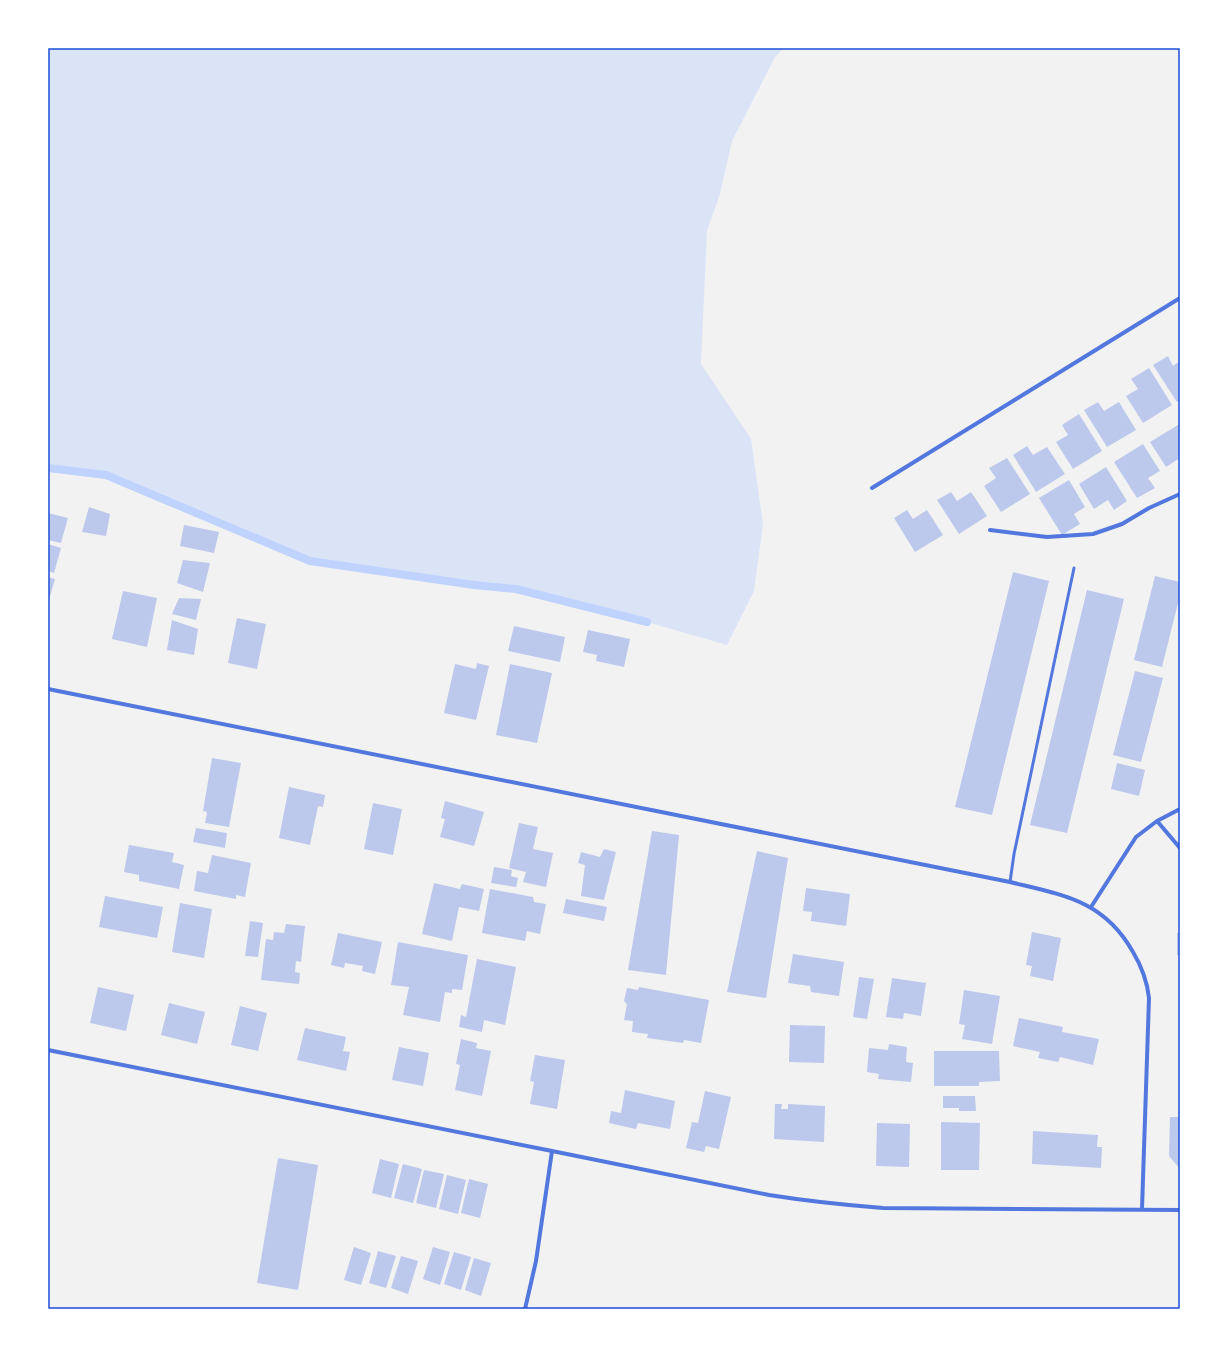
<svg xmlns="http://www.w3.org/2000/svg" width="1228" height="1357" font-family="Commissioner,sans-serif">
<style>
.green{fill:#dbe4f7}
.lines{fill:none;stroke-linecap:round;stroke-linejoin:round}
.stream{stroke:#bfd3fe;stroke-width:8}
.building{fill:#bdc9ec}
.service{stroke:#5277de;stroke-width:3}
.minor{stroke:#5277de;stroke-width:4}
.neatline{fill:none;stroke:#1d4ed8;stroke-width:1.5}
</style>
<rect width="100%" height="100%" fill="#f2f2f2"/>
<path class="green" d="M48,48H784L775,57L732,141L720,194L707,231L701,364L751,439L763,524L754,591L727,645L647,622L516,589L474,585L310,561L106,475L48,468Z"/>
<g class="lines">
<path class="stream" d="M48,468L106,475L310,561L474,585L516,589L647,622"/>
</g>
<path class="building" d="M1168,356L1173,366L1180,361V400L1177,402L1153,365Z
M1149,368L1172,405L1143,423L1126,396L1138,389L1131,379Z
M1098,402L1104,411L1119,402L1136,430L1107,447L1084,410Z
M1079,414L1102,451L1073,469L1056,442L1068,435L1062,425Z
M1178,425L1180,428V458L1166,467L1150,442Z
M1143,444L1160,471L1148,478L1155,488L1137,498L1114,462Z
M1027,446L1033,455L1047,447L1065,474L1036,492L1013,455Z
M1007,458L1030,494L1001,512L984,486L996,478L989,468Z
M1106,467L1127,501L1114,510L1108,500L1094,509L1079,484Z
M1069,480L1085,507L1074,514L1080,524L1062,535L1039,498Z
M951,492L957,501L971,492L987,516L959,534L937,500Z
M89,507L110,514L106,536L82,532Z
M907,510L913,519L927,510L943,535L915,552L894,518Z
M48,513L68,518L61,543L48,540Z
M184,525L219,532L214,553L180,546Z
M48,544L61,548L54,573L48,571Z
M183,560L210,563L203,592L177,583Z
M1013,572L1049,581L992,815L955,807Z
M1155,576L1180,582V595L1162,667L1134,660Z
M48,577L55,579L48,603Z
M1087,590L1124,599L1067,833L1030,825Z
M123,591L157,598L147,647L112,639Z
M179,598L201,599L196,620L172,614Z
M237,618L266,624L257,669L228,663Z
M172,620L198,629L194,655L167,650Z
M514,626L565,637L560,662L508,651Z
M588,630L630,639L624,667L596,661L597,655L583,652Z
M477,663L489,666L476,720L444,713L455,664L476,669Z
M510,664L552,673L537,743L496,735Z
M1135,671L1163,678L1141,762L1113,755Z
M212,758L241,763L229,827L205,823L207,812L203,811Z
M1117,763L1145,770L1139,796L1111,789Z
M289,787L325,795L323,807L318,806L310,845L279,838Z
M445,801L484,812L474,846L440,837L445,819L441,818Z
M373,803L402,809L393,855L364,849Z
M519,823L538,827L533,849L553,853L546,887L523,882L526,872L509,868Z
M196,828L227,833L225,848L193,842Z
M652,831L679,835L666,975L628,970Z
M129,845L174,853L172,862L184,865L179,889L139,881V875L124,872Z
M604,849L616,852L604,900L581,896L585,865L578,863L581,852L600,857Z
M757,851L788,858L766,998L727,992Z
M212,855L251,863L245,897L236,895V899L194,891L197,871L208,873Z
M494,867L512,870L511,876L518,878L516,887L491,883Z
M434,883L460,889L462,884L484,889L479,911L459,907L452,941L422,934Z
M806,888L850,894L846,926L811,921L812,912L803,911Z
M490,889L533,897L534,902L546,904L540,934L527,931L525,941L482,933Z
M105,896L163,907L157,938L99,927Z
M566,899L607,907L604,921L563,913Z
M180,903L212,909L204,958L172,952Z
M250,921L263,923L258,957L245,956Z
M286,924L305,926L301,962L296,961L295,972L300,973L299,984L261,980L266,939L273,940L274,932L284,933Z
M1032,932L1061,938L1053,981L1030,976L1032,966L1026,965Z
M338,933L382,942L375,974L362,971L363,966L345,963L344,968L331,965Z
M1177,933H1180V955H1177Z
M398,942L468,955L462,990L452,989V993L445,992L440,1022L403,1015L409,987L391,985Z
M793,954L844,962L839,996L811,992L810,986L788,983Z
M477,959L516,967L505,1025L484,1020L482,1032L459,1027L461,1015L466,1017Z
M859,977L874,979L867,1019L853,1017Z
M892,978L926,983L921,1016L904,1013L903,1019L886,1017Z
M98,987L134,995L126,1031L90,1023Z
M639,987L709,1000L701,1043L684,1040L683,1043L647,1038L648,1034L632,1032L633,1021L624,1020L627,1004L624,1001L627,988L638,990Z
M964,990L1000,996L992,1044L962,1039L965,1025L959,1024Z
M169,1003L205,1012L197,1044L161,1035Z
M240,1006L267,1013L258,1051L231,1045Z
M1019,1018L1063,1027L1062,1032L1099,1039L1093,1065L1060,1057L1058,1062L1038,1058L1040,1052L1013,1046Z
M790,1025L825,1026L824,1063L789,1062Z
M305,1028L346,1037L343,1051L350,1052L346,1071L297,1060Z
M461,1039L477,1043L476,1048L491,1051L482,1096L455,1090L460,1065L456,1064Z
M889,1044L907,1047L906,1062L913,1063L911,1082L878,1079L879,1074L867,1072L869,1048L888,1050Z
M399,1047L429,1053L423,1086L392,1080Z
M934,1051H999L1000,1081L979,1082V1086H934Z
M535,1055L565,1060L557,1109L530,1104L534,1082L530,1081Z
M625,1090L675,1101L670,1129L638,1123L636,1129L609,1123L611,1111L621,1113Z
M705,1091L731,1097L719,1149L706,1146L704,1152L686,1148L692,1122L698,1123Z
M943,1096H975L976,1111H959V1108H943Z
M775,1104H782L781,1109H788V1104L825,1106L824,1142L774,1139Z
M1170,1117H1180V1169L1169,1156Z
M941,1122L980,1123L979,1170H941Z
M877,1123L910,1124L909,1167L876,1166Z
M1033,1131L1098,1135L1097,1147H1102L1101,1168L1032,1164Z
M278,1158L318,1165L298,1290L257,1283Z
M380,1159L399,1164L391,1198L372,1193Z
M403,1164L422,1169L413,1203L394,1198Z
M424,1170L444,1174L436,1208L416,1203Z
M447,1175L466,1180L458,1214L439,1209Z
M469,1179L488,1184L480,1218L461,1213Z
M354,1247L371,1253L361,1285L344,1280Z
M433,1247L450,1252L440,1285L423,1279Z
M378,1251L396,1256L386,1288L369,1283Z
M454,1252L471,1257L461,1290L444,1284Z
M401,1256L418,1261L408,1294L391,1288Z
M474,1258L491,1263L481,1296L465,1290Z"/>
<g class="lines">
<path class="service" d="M1010,882L1014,854L1074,568"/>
<path class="minor" d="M872,488L1180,298
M990,530L1047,537L1093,534L1122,524L1149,508L1180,494
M48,689L1010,882C1063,895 1104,900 1133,952C1142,967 1147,980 1149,998L1142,1209
M1157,821L1180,848
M1091,907L1136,837L1157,821L1180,809
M48,1050L552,1151L769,1195C807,1201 844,1205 883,1208L1180,1210
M525,1309L536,1261L552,1151"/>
</g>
<rect width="1228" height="1357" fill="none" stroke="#ffffff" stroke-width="98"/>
<rect x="49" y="49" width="1130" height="1259" class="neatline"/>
</svg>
